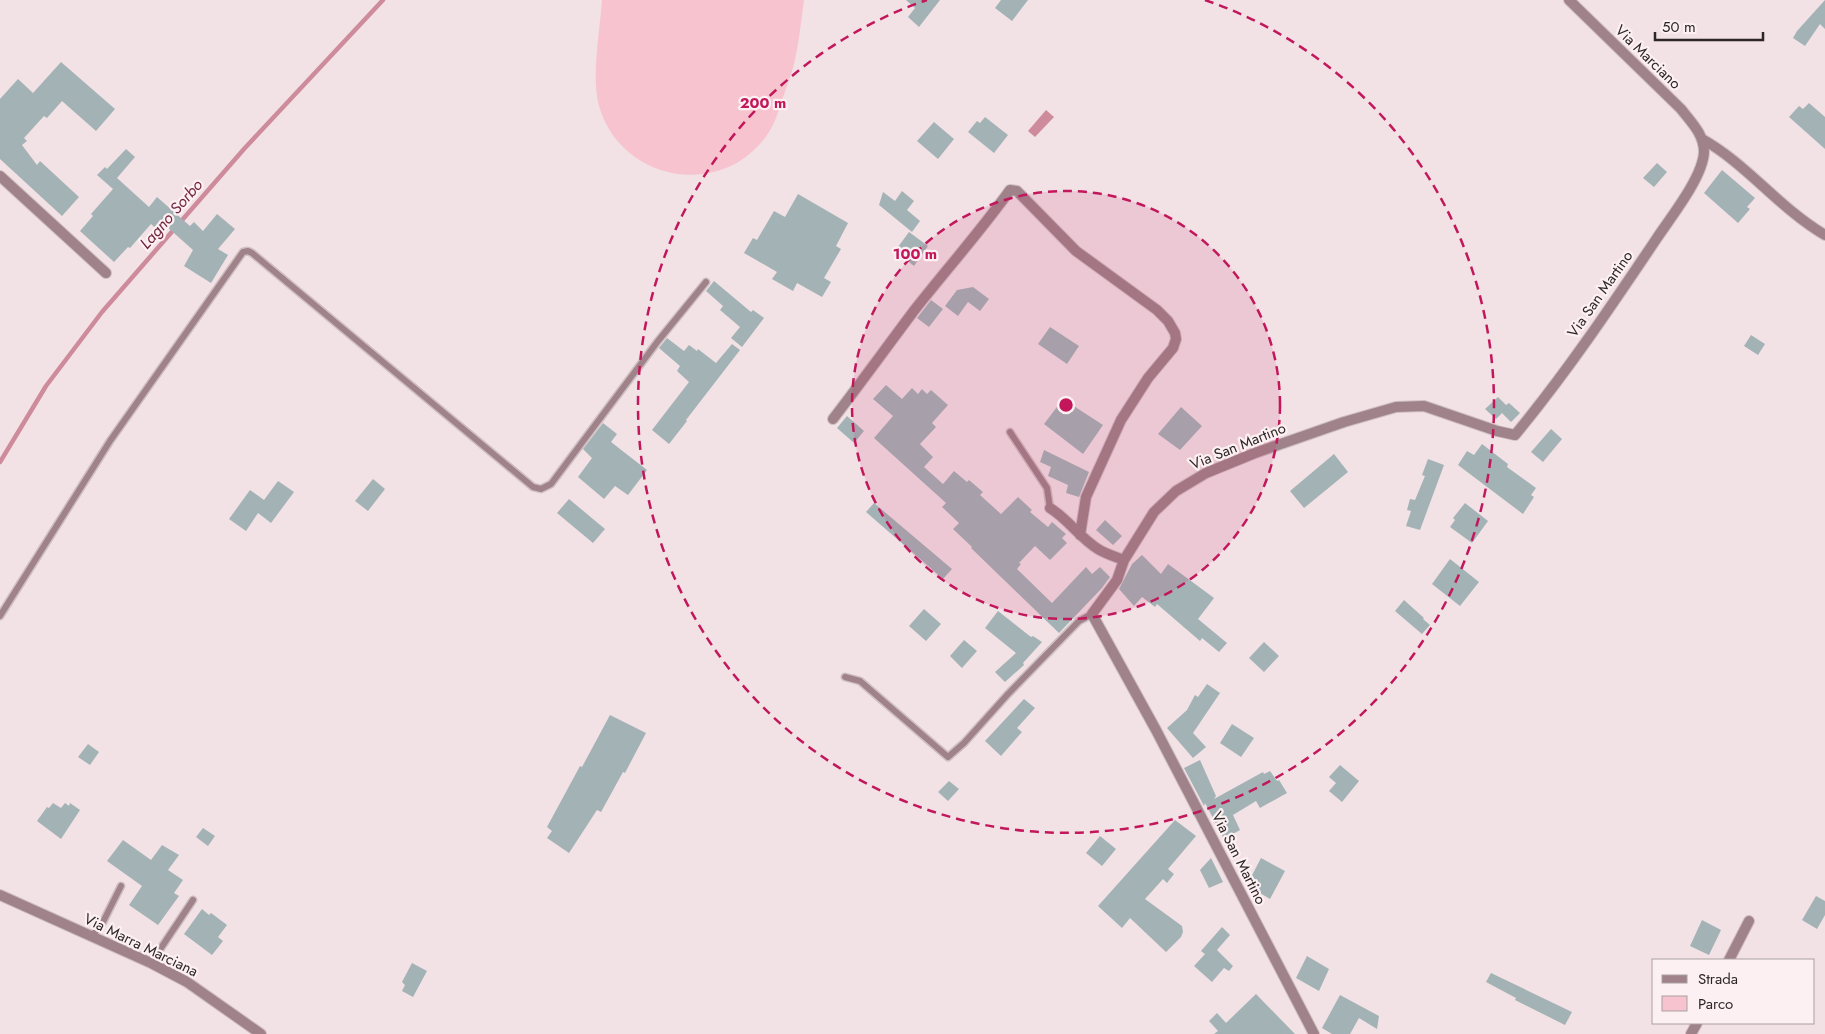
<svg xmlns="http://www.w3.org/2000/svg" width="1825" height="1034" font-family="Jost,sans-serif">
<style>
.green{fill:#f6c3cf}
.water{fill:#cd8b9b}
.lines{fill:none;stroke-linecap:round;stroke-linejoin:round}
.stream{stroke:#cd8b9b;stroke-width:4.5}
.building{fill:#a3b3b5}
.service-casing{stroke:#cebfc3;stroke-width:9}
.minor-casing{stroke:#cebfc3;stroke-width:12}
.service{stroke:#a0838a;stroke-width:6}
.minor{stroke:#a0838a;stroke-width:10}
.ring{fill:none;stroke:#c2185b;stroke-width:2.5;stroke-dasharray:9 6}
.labels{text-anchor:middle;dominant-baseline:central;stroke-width:4.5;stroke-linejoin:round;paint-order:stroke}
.street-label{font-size:15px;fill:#2c2627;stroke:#fdf0f2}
.water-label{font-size:16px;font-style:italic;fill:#72243f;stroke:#fdf0f2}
.centre{fill:#c2185b;stroke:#fdf0f2;stroke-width:2.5}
.ring-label{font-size:15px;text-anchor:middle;font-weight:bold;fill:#c2185b;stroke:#fdf0f2;stroke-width:4.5;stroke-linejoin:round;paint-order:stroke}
</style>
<rect width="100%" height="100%" fill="#f2e1e5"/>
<path class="green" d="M602,0H804C801,21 799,43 794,64C791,76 786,88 782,100C778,112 775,124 767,135C722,200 621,182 599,106C591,76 600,31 602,0Z"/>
<path class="water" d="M1046,110L1054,117L1035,137L1028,131Z"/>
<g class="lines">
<path class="stream" d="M0,462L46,386L102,312L244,149L383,0"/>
</g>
<path class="building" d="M906,0H940L919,27L908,17L915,8Z
M1001,0H1028L1012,21L995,8Z
M1825,0V29L1820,24L1805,46L1793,38L1797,31Z
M61,62L115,109L96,131L62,101L47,118L44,116L24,138L27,141L22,145L37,165L40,161L79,197L62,216L0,159V99L18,79L33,93Z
M1809,103L1825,117V149L1789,117L1799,106L1803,109Z
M985,117L1008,135L994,153L968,132L977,121L980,123Z
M934,122L954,139L938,159L917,141Z
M126,149L135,157L117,178L149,207L157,197L190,226L194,222L203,231L217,214L235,229L218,249L228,255L211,283L184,266L193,250L166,226L160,232L151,224L130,248L128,247L114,262L80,231L93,216L91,214L113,189L97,175L105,167L107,169Z
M1657,163L1667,172L1654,187L1643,178Z
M1722,170L1755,198L1747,207L1750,209L1738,223L1704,193Z
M902,191L914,201L907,210L920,221L912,232L879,205L883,192L895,201Z
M798,194L848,223L836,246L841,249L824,278L831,282L822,297L797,283L793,291L772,279L777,272L744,253L753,238L757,240L774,211L785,217Z
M909,232L928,246L914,266L895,251Z
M714,281L751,312L753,310L764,318L742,347L731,338L740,327L720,310L723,306L706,291Z
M973,287L989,299L980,311L968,302L958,316L945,306L957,290Z
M931,300L943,309L929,327L917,318Z
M1050,327L1079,346L1067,364L1038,344Z
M1751,335L1765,344L1758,355L1744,346Z
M667,338L684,351L689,345L697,351L698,349L716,363L732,344L740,350L686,420L687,421L669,444L652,430L689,382L677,371L680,366L659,348Z
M886,385L902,399L912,388L918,394L922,389L927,394L931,390L948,405L932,423L936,427L920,444L933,457L924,467L943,484L954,471L967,482L969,480L983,492L980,495L1001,514L1018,497L1032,510L1030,512L1048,527L1052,522L1066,534L1062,538L1067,543L1050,560L1035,546L1019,563L1021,564L1017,569L1052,603L1086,567L1092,574L1100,567L1110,577L1102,588L1059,633L971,548L972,547L953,529L959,523L942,507L946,503L874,438L893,416L873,399Z
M1498,397L1506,405L1509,403L1520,413L1511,422L1502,413L1496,419L1485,409Z
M1063,399L1103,425L1083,454L1044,424Z
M1181,407L1202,426L1180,450L1158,434Z
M847,416L864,431L854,443L837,428Z
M603,423L617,434L611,442L647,470L628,495L615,486L604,499L578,477L592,458L583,449Z
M1551,429L1562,439L1543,462L1531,452Z
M1482,444L1508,464L1507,467L1536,488L1531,495L1534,497L1523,514L1458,465L1467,451L1474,455Z
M1044,450L1089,472L1079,497L1066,493L1068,485L1048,476L1051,467L1040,462Z
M1334,454L1348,472L1304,508L1290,491Z
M1428,459L1444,465L1420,530L1406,526L1411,511L1407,510L1410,499L1415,500L1425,476L1422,475Z
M373,479L385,489L368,511L355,501Z
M278,481L294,492L271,523L258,513L246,531L229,519L250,490L264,500Z
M569,499L605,529L593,543L557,513Z
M874,503L952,569L943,579L866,512Z
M1465,503L1488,521L1472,543L1450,527L1455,520L1453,518Z
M1105,520L1122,536L1113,545L1096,530Z
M1142,555L1161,574L1168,564L1214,598L1198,619L1227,643L1219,652L1202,638L1200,641L1157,604L1155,607L1142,597L1134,606L1119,589L1132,564Z
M1450,559L1479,582L1460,606L1432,584Z
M1404,600L1424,618L1423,619L1430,625L1422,634L1395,611Z
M924,609L941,624L926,641L909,626Z
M998,611L1031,637L1033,636L1042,642L1023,663L1024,665L1005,682L995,672L1016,653L985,628Z
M964,640L977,651L962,668L950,656Z
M1264,642L1279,656L1264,672L1249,658Z
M1207,684L1220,693L1193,733L1206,747L1193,758L1167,728L1187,710L1195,695L1198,697Z
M1024,699L1035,708L1017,728L1022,732L1001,756L985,741Z
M610,715L646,733L625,773L623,772L601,812L597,810L569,853L547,838L552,831L547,827L580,766L582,767Z
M1232,724L1254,738L1241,757L1220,743Z
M88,744L99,752L90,765L78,757Z
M1200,760L1216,796L1214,799L1263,772L1264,774L1270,771L1277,781L1279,780L1287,793L1260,808L1256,801L1233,815L1240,830L1224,839L1205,803L1204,806L1184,768Z
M1340,765L1359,781L1342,802L1329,791L1336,783L1329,777Z
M949,781L959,789L948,801L938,792Z
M53,803L61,808L65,803L69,806L70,803L80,810L61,839L37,821L47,807L49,808Z
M1175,820L1196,836L1168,869L1174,874L1167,883L1163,879L1145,899L1182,926L1183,932L1181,937L1166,952L1130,918L1122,928L1098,906Z
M203,828L215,836L208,846L196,837Z
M1100,836L1116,849L1102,866L1086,853Z
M123,840L151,860L162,845L179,855L168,870L183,880L174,893L179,896L158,925L129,905L142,886L107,861Z
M1211,858L1223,882L1209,888L1200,870Z
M1261,858L1285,871L1270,899L1250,887L1248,883Z
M1816,896L1825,901V915L1817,929L1802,920Z
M202,909L209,915L211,913L227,925L218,937L223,941L212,955L184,934Z
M1702,920L1721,930L1709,955L1690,946Z
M1222,927L1230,935L1217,950L1233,966L1229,971L1224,968L1212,982L1194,966L1205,954L1201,951Z
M1307,956L1329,969L1319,991L1296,978Z
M412,963L427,971L413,997L402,991L405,985L402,982Z
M1491,973L1572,1012L1565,1025L1515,1000L1516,998L1486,982Z
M1256,994L1295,1034H1214L1218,1031L1209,1021L1217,1013L1226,1023Z
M1340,995L1379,1016L1377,1029L1359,1018L1350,1034H1332L1322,1028Z"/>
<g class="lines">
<defs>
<path id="service" d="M1010,432L1047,488L1050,508
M0,616L110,441L243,252L248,251L252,253L533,487L541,489L551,484L658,341L706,282
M845,677L860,681L948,757L964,743L1008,694L1079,621L1092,614
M92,936L103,922L121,886
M151,963L193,900"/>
<path id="minor" d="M1702,139C1747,164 1780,209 1825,235
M0,176L106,273
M833,419C860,384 886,348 913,312C945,271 980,232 1010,190L1017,191L1076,251L1157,310L1168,321L1175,333L1176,339L1173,348L1148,378L1121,420L1086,497L1080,535
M1050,508C1068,519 1080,538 1098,549C1106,554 1116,557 1124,560
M0,895L151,963L187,982L261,1034
M1729,960L1749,921
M1314,1034L1156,730L1092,614L1117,580L1124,560L1154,512L1176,491L1206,473L1255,453L1344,422L1396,407L1424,406L1497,431L1515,435C1567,372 1612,305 1657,238C1671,217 1703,177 1704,152C1704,134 1691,122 1681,109L1569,0
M1691,1034L1697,1023"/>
</defs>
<use href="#service" class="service-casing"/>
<use href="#minor" class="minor-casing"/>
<use href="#service" class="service"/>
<use href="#minor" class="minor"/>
</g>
<circle cx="1066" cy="405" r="214" fill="#c2185b" fill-opacity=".12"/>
<g class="ring">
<circle cx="1066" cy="405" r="214"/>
<path d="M1205 0A428 428 0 1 1 927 0"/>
</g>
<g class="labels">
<g class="street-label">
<text transform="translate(1648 57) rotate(44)">Via Marciano</text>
<text transform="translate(1600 294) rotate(-55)">Via San Martino</text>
<text transform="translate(1238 446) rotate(-22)">Via San Martino</text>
<text transform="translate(1239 858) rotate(63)">Via San Martino</text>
<text transform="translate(141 945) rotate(26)">Via Marra Marciana</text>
</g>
<g class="water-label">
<text transform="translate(171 214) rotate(-49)">Lagno Sorbo</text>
</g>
</g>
<circle cx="1066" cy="405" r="8" class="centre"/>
<g class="ring-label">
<text x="763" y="108">200 m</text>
<text x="915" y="259">100 m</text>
</g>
<rect x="1652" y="959" width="162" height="65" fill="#fdf0f2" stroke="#a99fa1"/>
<rect x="1662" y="975" width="25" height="8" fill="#a0838a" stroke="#a99fa1"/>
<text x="1698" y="984" font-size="15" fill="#2c2627">Strada</text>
<rect x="1662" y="996" width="25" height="15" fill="#f6c3cf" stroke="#a99fa1"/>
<text x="1698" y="1009" font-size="15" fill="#2c2627">Parco</text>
<path d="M1655 32v8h108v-8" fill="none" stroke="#2c2627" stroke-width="2.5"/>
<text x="1662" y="32" font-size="15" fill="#2c2627" stroke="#fdf0f2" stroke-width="4" paint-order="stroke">50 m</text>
</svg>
